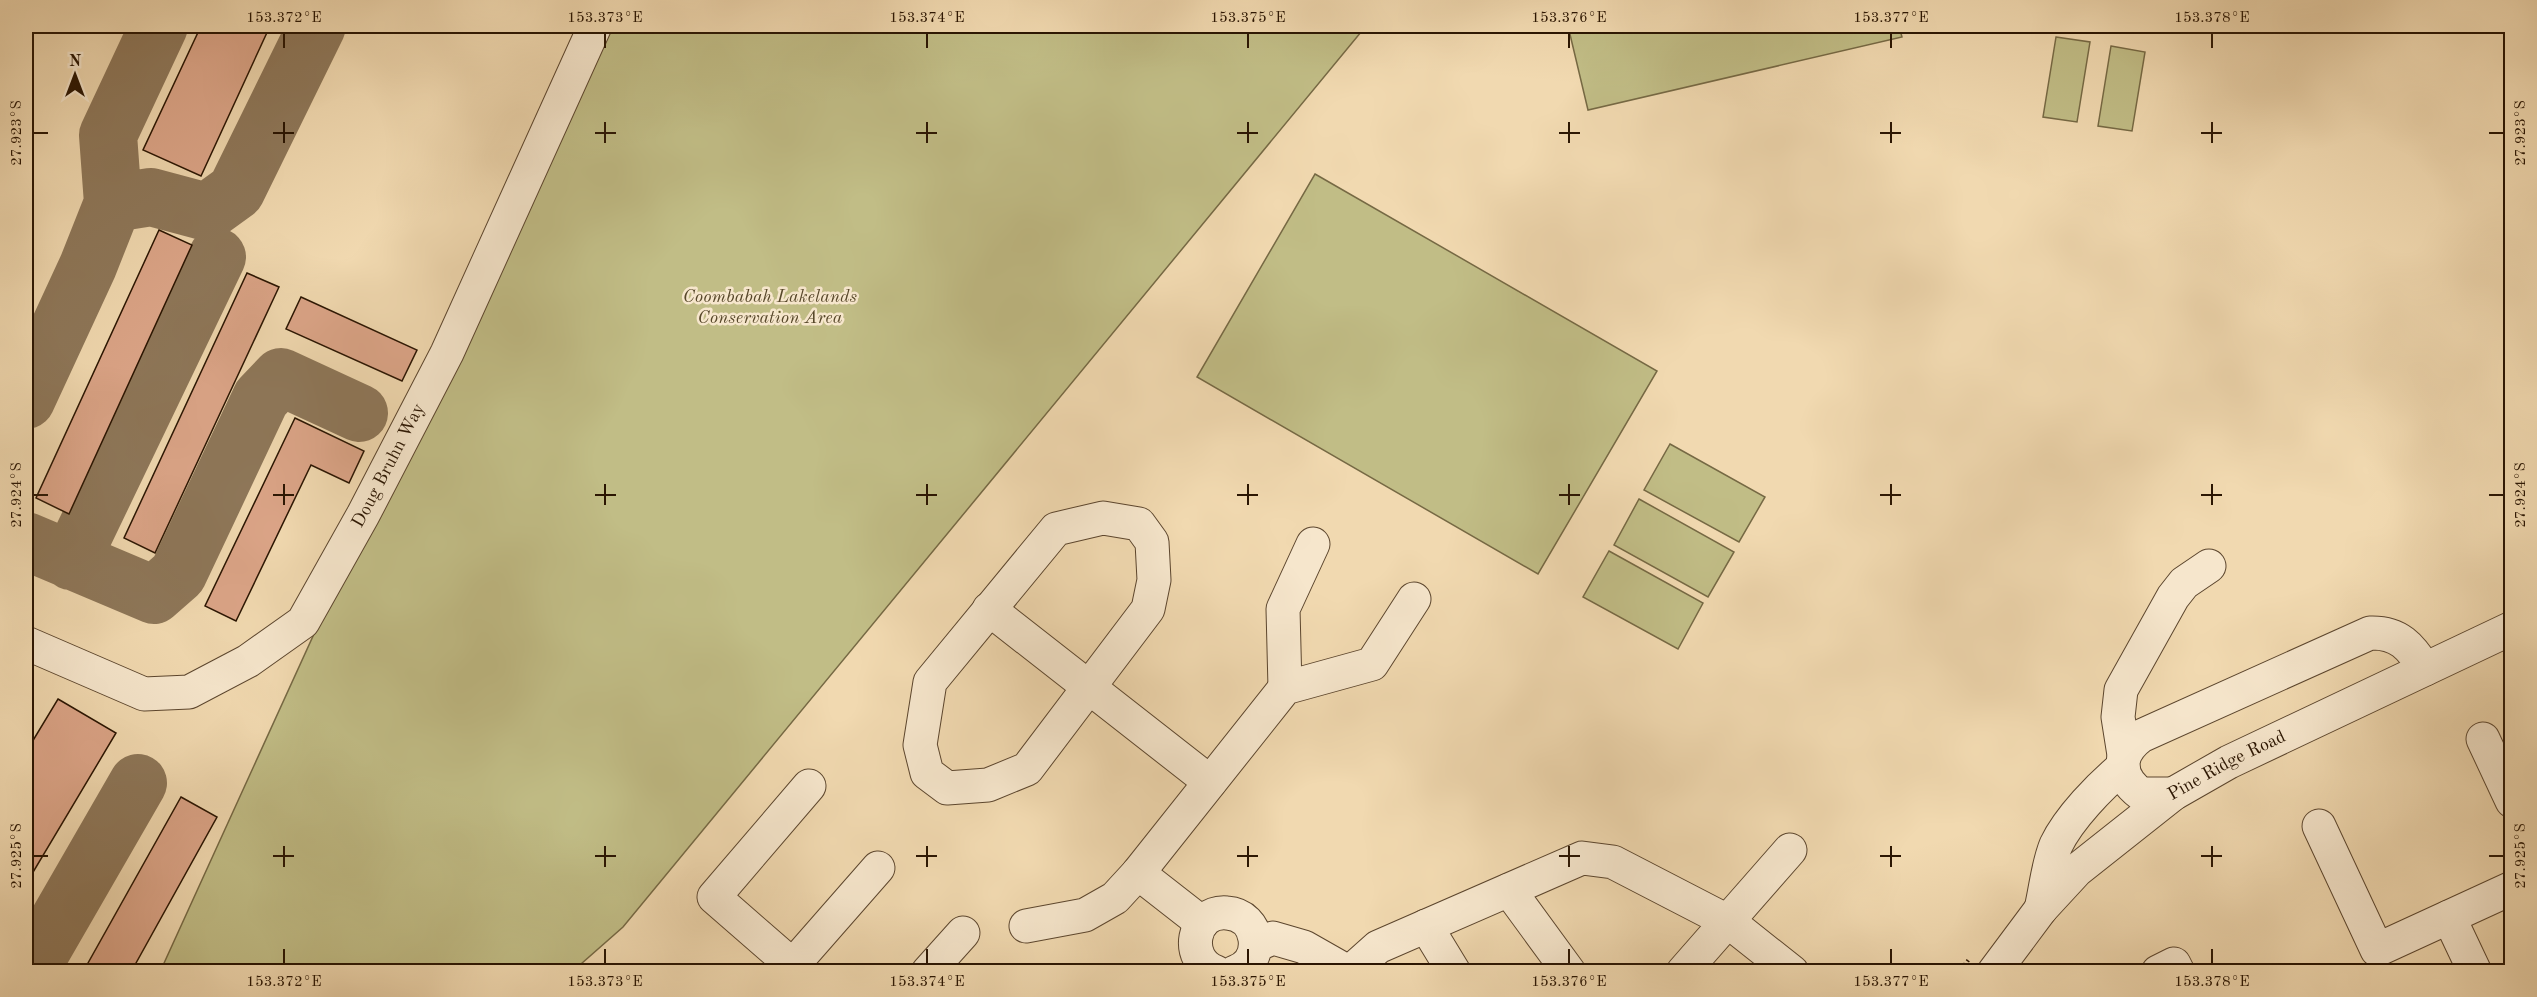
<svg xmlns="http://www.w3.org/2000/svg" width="2537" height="997" font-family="'Old Standard TT',serif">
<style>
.green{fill:#c1bd86;stroke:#766944;stroke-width:1.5}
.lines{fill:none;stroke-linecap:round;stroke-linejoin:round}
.taxiway{stroke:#8e7759;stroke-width:58}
.building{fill:#dca588;stroke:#2a1502;stroke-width:1.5}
.minor-casing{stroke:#5c462e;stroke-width:35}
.path{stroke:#2a1502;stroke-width:4;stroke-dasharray:1.5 3;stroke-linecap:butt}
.minor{stroke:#f6e6cc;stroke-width:33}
.ticks{fill:none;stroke:#2a1502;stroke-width:2}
.labels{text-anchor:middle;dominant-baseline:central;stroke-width:5;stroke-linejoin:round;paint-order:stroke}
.park-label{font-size:18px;font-style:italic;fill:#57472a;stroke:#f6e6cc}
.street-label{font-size:18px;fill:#2a1502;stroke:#f6e6cc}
.neatline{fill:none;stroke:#2a1502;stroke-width:2}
.ticks-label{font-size:15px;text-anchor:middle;fill:#2a1502}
</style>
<rect width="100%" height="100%" fill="#f1d9b0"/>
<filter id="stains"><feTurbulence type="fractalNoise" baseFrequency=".00333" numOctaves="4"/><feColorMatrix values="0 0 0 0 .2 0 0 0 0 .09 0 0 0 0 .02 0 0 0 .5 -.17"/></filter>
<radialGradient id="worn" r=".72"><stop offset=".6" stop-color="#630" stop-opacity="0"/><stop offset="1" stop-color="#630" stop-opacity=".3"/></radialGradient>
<path class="green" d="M591,26H1366L623,927L573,971L160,972Z
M1568,26H1899L1902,37L1588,110Z
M2056,37L2090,42L2077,122L2043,117Z
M2111,46L2145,52L2132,131L2098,126Z
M1315,174L1657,371L1538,574L1197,377Z
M1670,444L1765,497L1739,542L1644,490Z
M1639,499L1734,552L1708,597L1614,545Z
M1609,551L1703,603L1678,649L1583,597Z"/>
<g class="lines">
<path class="taxiway" d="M113,203L151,197L207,212L236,191L317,26
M26,400L88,266L113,203L108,135L159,26
M26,541L154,595L178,574L261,398L281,377L359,413
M71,561L217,257
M29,972L138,783"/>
</g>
<path class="building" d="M201,26H270L201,176L143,150Z
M159,230L192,245L69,514L36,498Z
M247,273L279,287L155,553L124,538Z
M301,297L417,350L402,381L286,329Z
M295,418L364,451L349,483L311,465L236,621L205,606Z
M58,699L116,733L26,884V752Z
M181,797L217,817L131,972H83Z"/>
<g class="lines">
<defs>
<g id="minor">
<path d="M1103,518L1139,524L1152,542L1154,580L1148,609L1027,769L988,785L947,788L927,773L920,745L930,682L1056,529Z"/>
<path d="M989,609L1210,782"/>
<path id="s1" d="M26,643L144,694L189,692L248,661L303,622L363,515L447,353L595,26"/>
<path d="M1285,688L1283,609L1313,544"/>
<path d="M2483,739L2512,801"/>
<path d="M2124,755L2118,717L2121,690L2173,597L2184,583L2209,566"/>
<path d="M2173,794H2141C2117,776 2117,754 2141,736L2370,633C2399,632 2411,647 2425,669"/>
<path d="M2319,826L2377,950L2512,888"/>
<path d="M1138,873L1202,923"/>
<path d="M1509,890L1569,972"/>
<path d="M2041,909C2046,888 2048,864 2056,845C2069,818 2100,786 2123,767"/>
<path d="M2449,917L2475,972"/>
<path d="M1026,926L1085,915L1115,898L1138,873L1285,688L1372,664L1414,599"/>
<path d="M1426,926L1454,972"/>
<path d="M1256,945L1273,938L1304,947L1348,972"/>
<path d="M793,965L878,868"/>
<path d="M800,972L714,897L809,786"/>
<path d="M928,972L963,933"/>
<path d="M1216,972C1183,960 1192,910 1227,913C1260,915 1266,961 1235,972"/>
<path d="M1350,972L1378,947L1582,858L1613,862L1729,922L1792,972"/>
<path d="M1683,972L1790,850"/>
<path id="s2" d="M1994,972L2041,909L2077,870L2173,794L2229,762L2512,628"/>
<path d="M2158,972L2174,964L2178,972"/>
</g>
</defs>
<use href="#minor" class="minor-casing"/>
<path class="path" d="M1959,972L1970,958"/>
<use href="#minor" class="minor"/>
</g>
<path class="ticks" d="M284,33V48M605,33V48M927,33V48M1248,33V48M1569,33V48M1891,33V48M2212,33V48M284,122V143M605,122V143M927,122V143M1248,122V143M1569,122V143M1891,122V143M2212,122V143M33,133H48M273,133H294M595,133H616M916,133H937M1237,133H1258M1559,133H1580M1880,133H1901M2201,133H2222M2489,133H2504M284,484V505M605,484V505M927,484V505M1248,484V505M1569,484V505M1891,484V505M2212,484V505M33,495H48M273,495H294M595,495H616M916,495H937M1237,495H1258M1559,495H1580M1880,495H1901M2201,495H2222M2489,495H2504M284,846V867M605,846V867M927,846V867M1248,846V867M1569,846V867M1891,846V867M2212,846V867M33,856H48M273,856H294M595,856H616M916,856H937M1237,856H1258M1559,856H1580M1880,856H1901M2201,856H2222M2489,856H2504M284,949V964M605,949V964M927,949V964M1248,949V964M1569,949V964M1891,949V964M2212,949V964"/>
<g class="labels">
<g class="park-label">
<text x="770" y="297">Coombabah Lakelands<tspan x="770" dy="21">Conservation Area</tspan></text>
</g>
<g class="street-label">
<text stroke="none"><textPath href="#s1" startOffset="486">Doug Bruhn Way</textPath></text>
<text stroke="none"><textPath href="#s2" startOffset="315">Pine Ridge Road</textPath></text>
</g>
</g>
<rect width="2537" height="997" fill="none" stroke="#f1d9b0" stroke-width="66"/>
<g transform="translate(75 75)" stroke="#f6e6cc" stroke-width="4.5" paint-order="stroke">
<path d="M0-4.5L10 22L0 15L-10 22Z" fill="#2a1502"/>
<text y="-9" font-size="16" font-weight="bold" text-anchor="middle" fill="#2a1502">N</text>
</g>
<rect x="33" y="33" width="2471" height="931" class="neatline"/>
<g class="ticks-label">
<text x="284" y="22">153.372°E</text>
<text x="605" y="22">153.373°E</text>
<text x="927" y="22">153.374°E</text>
<text x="1248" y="22">153.375°E</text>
<text x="1569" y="22">153.376°E</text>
<text x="1891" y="22">153.377°E</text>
<text x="2212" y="22">153.378°E</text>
<text transform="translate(16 133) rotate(-90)" y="5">27.923°S</text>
<text transform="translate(2520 133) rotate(-90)" y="5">27.923°S</text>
<text transform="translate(16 495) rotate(-90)" y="5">27.924°S</text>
<text transform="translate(2520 495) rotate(-90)" y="5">27.924°S</text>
<text transform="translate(16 856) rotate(-90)" y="5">27.925°S</text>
<text transform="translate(2520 856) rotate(-90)" y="5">27.925°S</text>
<text x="284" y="986">153.372°E</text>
<text x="605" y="986">153.373°E</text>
<text x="927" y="986">153.374°E</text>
<text x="1248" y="986">153.375°E</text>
<text x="1569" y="986">153.376°E</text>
<text x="1891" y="986">153.377°E</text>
<text x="2212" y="986">153.378°E</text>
</g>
<rect width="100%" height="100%" filter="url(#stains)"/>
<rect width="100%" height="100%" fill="url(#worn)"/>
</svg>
